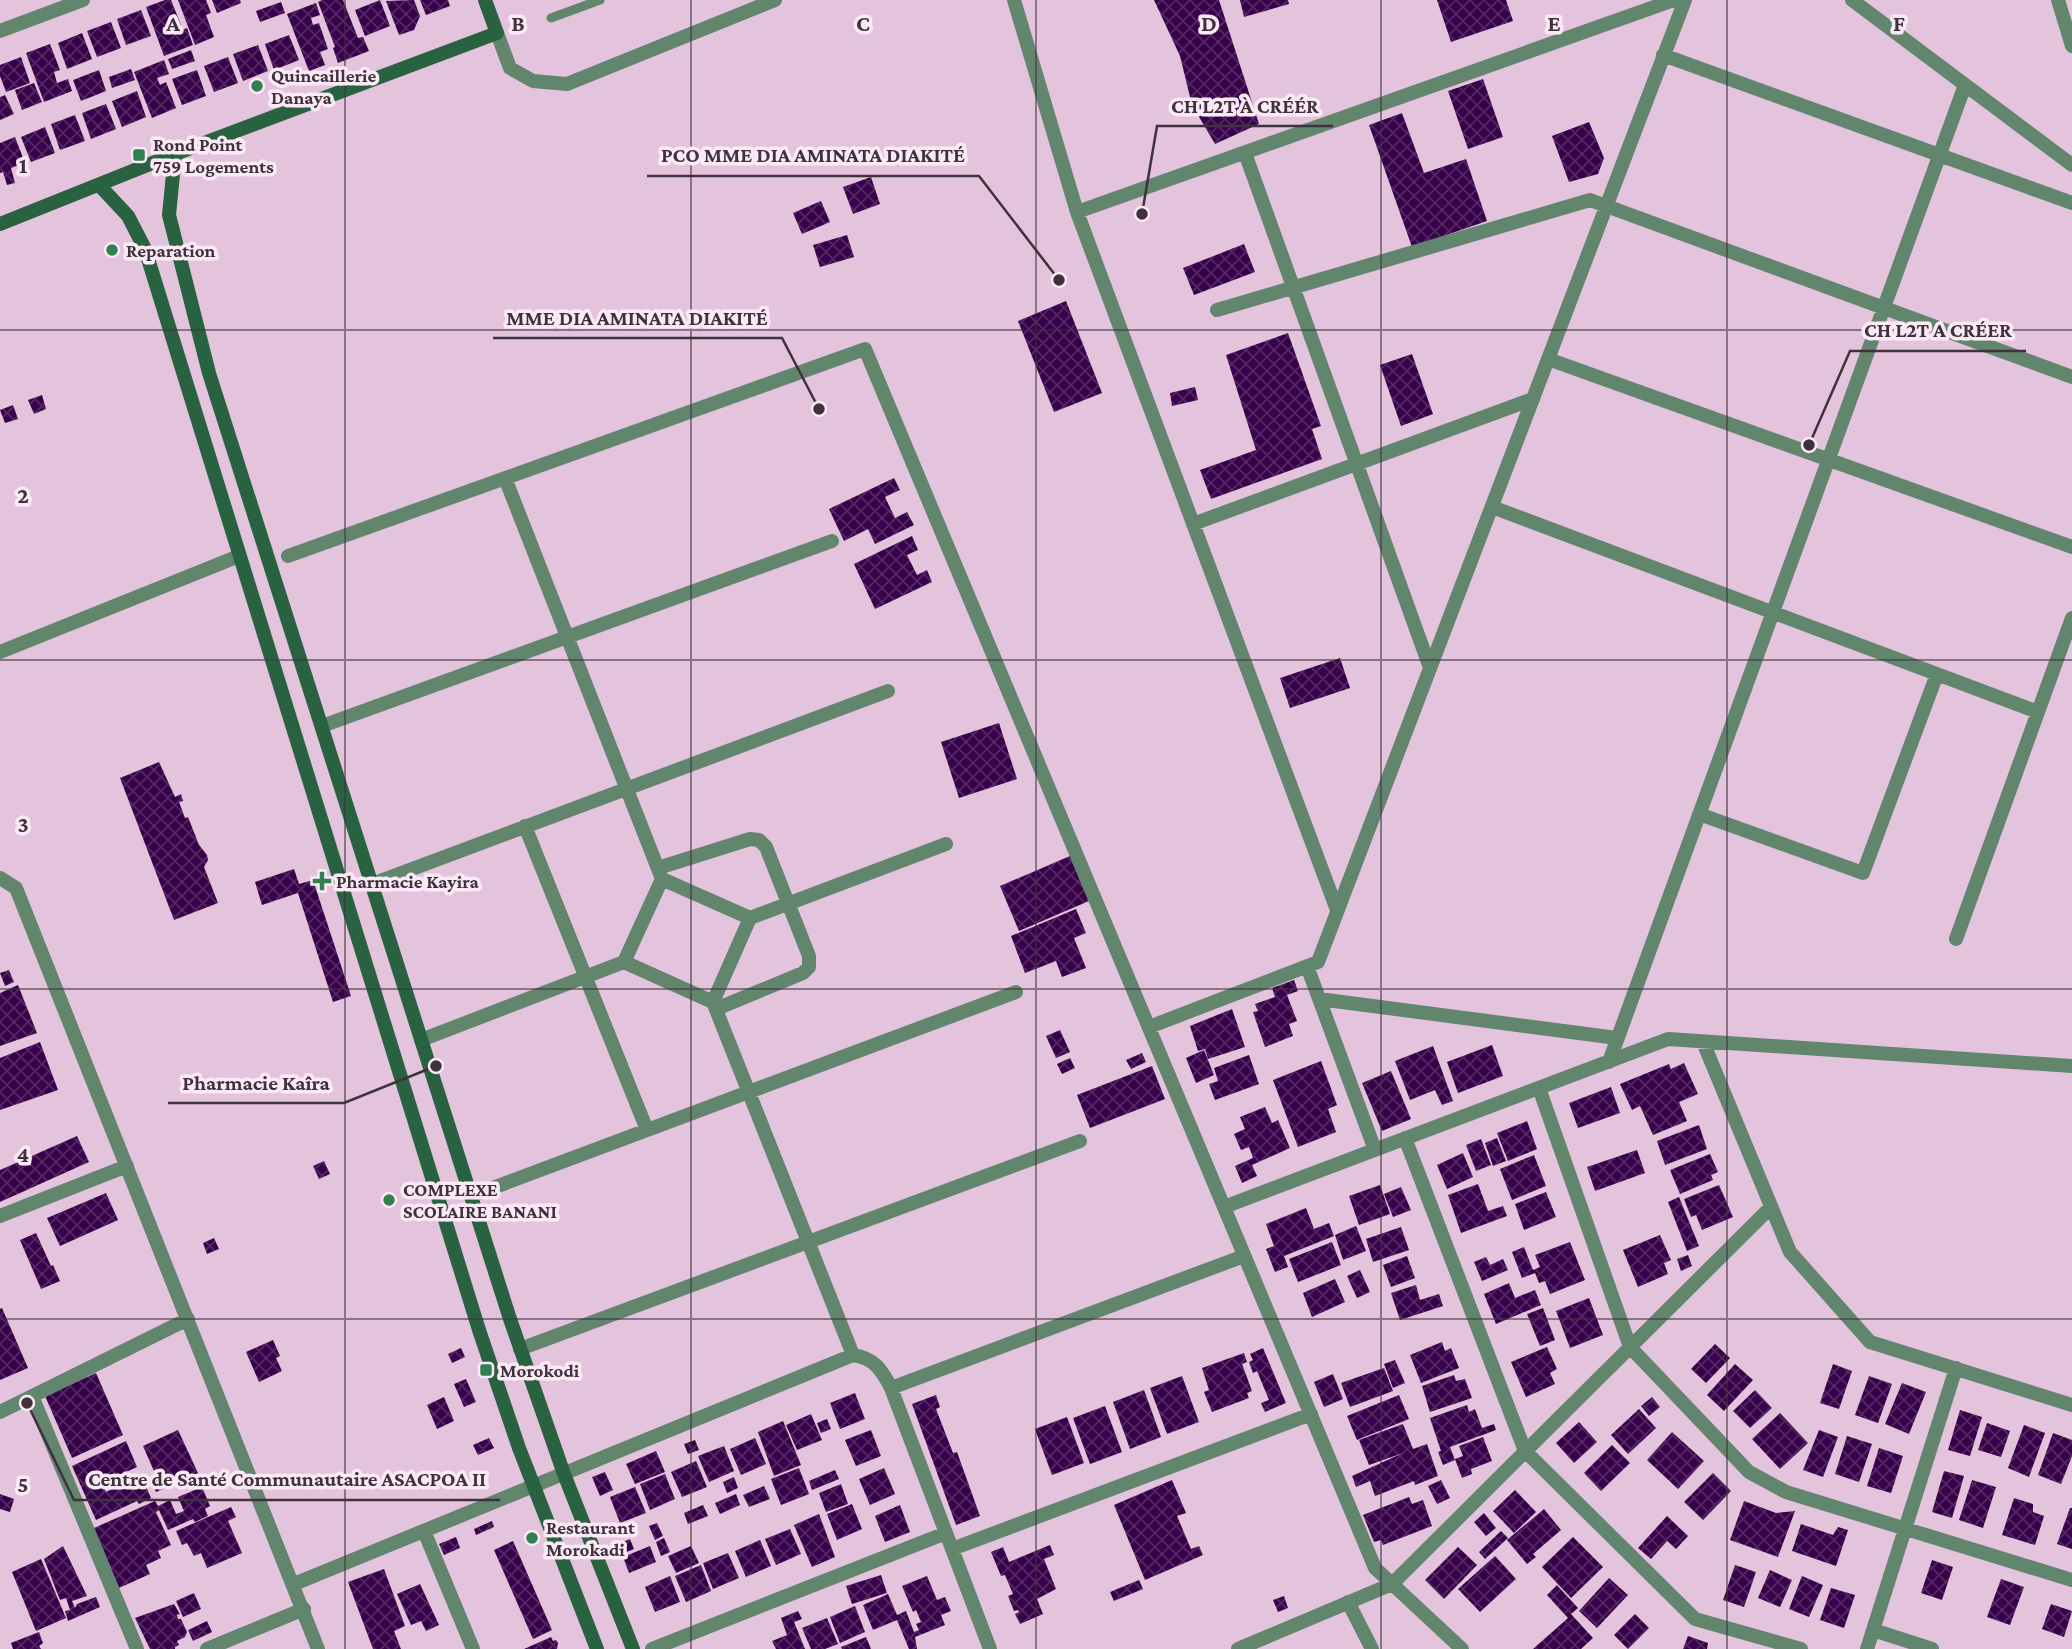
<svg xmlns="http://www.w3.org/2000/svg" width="2072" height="1649" font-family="'Crimson Pro',serif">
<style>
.building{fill:url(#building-cross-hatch)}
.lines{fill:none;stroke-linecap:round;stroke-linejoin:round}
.lane{stroke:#62866d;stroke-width:9}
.street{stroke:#62866d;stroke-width:14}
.secondary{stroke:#296240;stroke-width:14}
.grid{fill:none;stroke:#3f323c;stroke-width:2;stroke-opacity:0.55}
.poi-dot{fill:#308051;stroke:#fbeaf6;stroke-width:2.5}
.labels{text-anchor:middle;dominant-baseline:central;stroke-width:7;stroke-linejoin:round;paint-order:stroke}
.poi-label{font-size:19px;font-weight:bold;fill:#3f323c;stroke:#fbeaf6;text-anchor:start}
.grid-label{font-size:23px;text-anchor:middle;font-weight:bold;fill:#3f323c;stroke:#fbeaf6;stroke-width:7;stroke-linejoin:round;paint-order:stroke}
.leader{fill:none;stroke:#3f323c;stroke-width:2.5}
.callout-dot{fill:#3f323c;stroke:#fbeaf6;stroke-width:2.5}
.callout-label{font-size:21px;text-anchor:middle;font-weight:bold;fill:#3f323c;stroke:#fbeaf6;stroke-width:7;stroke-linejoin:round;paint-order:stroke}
</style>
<defs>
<pattern id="building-cross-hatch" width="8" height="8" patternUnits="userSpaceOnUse" patternTransform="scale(1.75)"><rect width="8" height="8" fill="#37024a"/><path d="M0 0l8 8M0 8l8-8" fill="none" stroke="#532862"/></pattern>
</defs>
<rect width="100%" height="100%" fill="#e4c3dc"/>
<path class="building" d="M165,0H171L181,25L175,27L177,32L187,28L193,45L164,56L146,7Z
M178,0H206L211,13L206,15L214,37L195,45Z
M212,0H240L241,3L217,13Z
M322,0H343L358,38L363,37L369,51L338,63L333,48L335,47L318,2Z
M380,0L390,26L365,36L355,10Z
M414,0L420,16L414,30L399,35L386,1Z
M420,0H448L450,6L426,15Z
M1154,0H1219L1259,124L1215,144L1192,105L1180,56Z
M1240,0H1288L1289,4L1244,17Z
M1437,0H1506L1513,21L1451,42Z
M281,2L285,13L260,22L256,11Z
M316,3L320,15L311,18L313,25L319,23L328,49L320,52L325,65L309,71L287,14Z
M141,10L151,36L126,45L117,19Z
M111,22L121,48L97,57L87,31Z
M82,33L92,59L67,69L58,43Z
M289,35L299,60L274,70L265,44Z
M50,44L60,70L54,72L57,83L68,79L72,91L44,102L26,53Z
M258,45L268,71L243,81L233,54Z
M191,50L195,61L172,69L168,59Z
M21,57L30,83L6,92L0,76V65Z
M228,57L238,83L214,92L204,66Z
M164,60L169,74L157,78L160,85L166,82L176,108L152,118L134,72Z
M131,69L135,80L112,88L109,77Z
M99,70L106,91L81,101L73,80Z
M197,70L206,96L182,105L172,79Z
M1483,79L1503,137L1468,149L1448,91Z
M34,83L42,102L22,110L15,90Z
M137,91L146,117L122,127L112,101Z
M5,95L14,114L0,120V97Z
M106,104L116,129L91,139L82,113Z
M1402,113L1424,173L1466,159L1487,221L1412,247L1369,125Z
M75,115L85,141L60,150L51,124Z
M1589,122L1604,158L1598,174L1569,182L1552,136Z
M45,127L55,153L31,162L21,137Z
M15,137L25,163L11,168L15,183L7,185L3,172L0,173V143Z
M871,177L880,204L853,214L843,187Z
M821,201L830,222L802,234L793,213Z
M847,235L854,257L820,267L813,245Z
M1244,244L1255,272L1194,295L1183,268Z
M1066,301L1102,393L1054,412L1018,321Z
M1288,333L1321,426L1312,429L1322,459L1211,499L1200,470L1256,450L1226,355Z
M1412,354L1433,414L1401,426L1380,365Z
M1195,387L1198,400L1172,406L1170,393Z
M42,395L46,409L34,414L28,400Z
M13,405L18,419L5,423L0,410Z
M894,478L900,490L885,497L895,518L907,512L914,525L875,544L868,529L844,541L829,509Z
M912,536L918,550L907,555L917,575L927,570L932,582L875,609L854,564Z
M1340,658L1350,688L1290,708L1280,678Z
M999,723L1017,779L959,798L941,742Z
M159,762L175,797L181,794L183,801L179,802L185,818L188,817L199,845L207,855L208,860L204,867L218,903L174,920L120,778Z
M1070,856L1089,901L1019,931L1000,886Z
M294,869L299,884L313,880L351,996L333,1002L298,893L262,905L255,882Z
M1076,909L1086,933L1074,938L1086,968L1062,977L1056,961L1025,973L1011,936Z
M9,970L14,982L5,986L0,973Z
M1294,980L1298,991L1287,995L1297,1021L1289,1024L1293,1036L1265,1047L1253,1012L1258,1011L1255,1004L1275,997L1272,988Z
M18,985L37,1033L0,1046V993Z
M1232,1009L1245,1047L1208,1059L1205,1049L1198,1051L1190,1026Z
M1060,1030L1070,1052L1056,1058L1046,1036Z
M40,1042L58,1090L0,1110V1058Z
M1492,1045L1503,1076L1458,1093L1447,1062Z
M1433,1046L1453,1101L1442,1105L1435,1090L1410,1100L1395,1061Z
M1204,1050L1214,1075L1196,1083L1186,1058Z
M1142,1053L1146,1062L1131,1069L1126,1060Z
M1249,1055L1259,1084L1215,1100L1209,1084L1218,1081L1214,1068Z
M1070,1058L1075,1068L1062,1074L1057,1064Z
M1321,1061L1337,1105L1328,1109L1336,1132L1298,1147L1273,1080Z
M1684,1063L1698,1094L1679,1102L1687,1121L1653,1135L1640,1106L1632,1110L1620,1084L1669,1064L1671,1069Z
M1152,1066L1165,1099L1090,1128L1077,1095Z
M1391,1071L1411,1119L1382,1131L1362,1083Z
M1611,1087L1620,1113L1578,1128L1569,1103Z
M1265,1107L1272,1123L1278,1120L1290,1148L1252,1165L1257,1176L1242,1183L1235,1166L1253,1158L1249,1147L1241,1150L1234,1134L1245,1129L1240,1117Z
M1527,1121L1537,1149L1508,1161L1497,1133Z
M1699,1125L1707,1149L1665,1165L1657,1141Z
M77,1136L89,1162L0,1202V1170Z
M1497,1138L1506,1161L1493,1166L1485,1143Z
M1481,1139L1491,1165L1476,1171L1466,1145Z
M1637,1150L1645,1173L1595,1191L1587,1167Z
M1463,1153L1473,1177L1447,1189L1437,1165Z
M1710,1154L1718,1172L1711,1175L1713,1180L1680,1194L1670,1170Z
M1534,1155L1546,1186L1512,1200L1500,1169Z
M324,1161L330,1174L319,1179L313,1166Z
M1478,1184L1488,1211L1503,1206L1507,1216L1461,1233L1448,1195Z
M1380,1185L1390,1214L1359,1225L1349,1196Z
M1719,1185L1733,1217L1702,1230L1696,1215L1691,1217L1684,1199Z
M1401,1187L1411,1210L1393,1217L1384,1194Z
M1546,1192L1556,1217L1524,1230L1515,1204Z
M106,1193L118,1220L60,1246L47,1218Z
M1679,1197L1699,1246L1687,1251L1668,1202Z
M1306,1208L1314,1229L1329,1223L1334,1236L1284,1256L1288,1267L1275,1272L1266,1249L1274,1246L1266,1224Z
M1356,1226L1366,1251L1343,1260L1335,1235Z
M1401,1227L1409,1250L1373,1262L1366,1239Z
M36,1233L51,1266L53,1265L60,1281L41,1289L20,1240Z
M1660,1235L1671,1260L1664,1263L1668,1274L1638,1287L1623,1250Z
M214,1238L219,1249L207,1254L203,1243Z
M1332,1242L1341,1265L1298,1282L1289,1259Z
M1570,1242L1585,1280L1550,1294L1545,1281L1539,1283L1535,1273L1522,1278L1512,1252L1524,1247L1533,1270L1540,1267L1535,1255Z
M1688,1255L1692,1266L1681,1271L1677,1259Z
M1407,1256L1415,1278L1391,1287L1383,1265Z
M1486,1257L1490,1265L1503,1259L1508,1270L1482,1281L1474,1262Z
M1360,1270L1370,1292L1357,1298L1347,1276Z
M1335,1279L1345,1302L1312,1317L1303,1293Z
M1509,1283L1515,1298L1535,1290L1541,1305L1496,1324L1484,1294Z
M1416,1285L1420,1300L1439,1294L1443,1306L1400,1320L1391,1293Z
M1589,1298L1603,1335L1570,1348L1556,1311Z
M2,1308L28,1368L0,1380V1309Z
M1543,1308L1555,1340L1540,1346L1527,1314Z
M273,1340L280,1356L276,1358L282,1371L259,1382L246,1352Z
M1442,1342L1445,1351L1451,1348L1459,1368L1421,1383L1410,1355Z
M1715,1344L1730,1358L1706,1383L1691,1369Z
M1547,1347L1557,1369L1550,1373L1555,1384L1526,1397L1511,1362Z
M461,1348L465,1357L452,1363L448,1354Z
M1263,1348L1286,1403L1265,1412L1261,1403L1269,1400L1257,1371L1253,1373L1249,1362L1253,1360L1250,1354Z
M1244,1353L1247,1362L1242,1364L1252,1391L1247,1393L1249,1398L1212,1412L1204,1392L1209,1390L1202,1368Z
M1395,1360L1405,1383L1393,1388L1384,1364Z
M1735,1364L1753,1380L1724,1411L1707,1395Z
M1833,1364L1852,1371L1839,1409L1820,1403Z
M1384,1368L1393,1391L1350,1407L1341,1383Z
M96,1373L123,1435L72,1458L45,1396Z
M1333,1374L1343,1399L1324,1407L1314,1382Z
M1454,1375L1456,1381L1465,1379L1472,1398L1430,1412L1422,1386Z
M1182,1376L1199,1422L1167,1434L1150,1388Z
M1869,1376L1892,1384L1878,1423L1855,1415Z
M466,1379L476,1402L464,1407L454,1384Z
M1902,1383L1926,1392L1909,1434L1885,1424Z
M1144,1390L1161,1437L1130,1449L1113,1402Z
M1755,1390L1772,1408L1750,1428L1733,1411Z
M855,1393L865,1419L840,1429L830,1403Z
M936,1395L940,1407L936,1409L953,1453L957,1452L980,1516L956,1525L912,1404Z
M1399,1395L1409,1419L1357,1440L1347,1416Z
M444,1397L454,1421L437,1429L427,1405Z
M1652,1397L1660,1407L1649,1416L1641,1406Z
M1467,1405L1469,1412L1475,1409L1482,1428L1494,1424L1496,1430L1450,1447L1455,1460L1443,1465L1438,1452L1441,1451L1430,1418Z
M1105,1406L1122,1452L1090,1464L1073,1418Z
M1639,1409L1656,1428L1628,1454L1611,1435Z
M1960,1410L1982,1417L1970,1456L1948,1450Z
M1780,1413L1808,1443L1780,1469L1752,1439Z
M811,1414L822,1440L797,1450L786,1425Z
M1067,1417L1084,1463L1052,1475L1035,1429Z
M827,1419L831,1429L821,1433L817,1423Z
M783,1421L801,1465L774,1476L758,1432Z
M1579,1422L1597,1442L1574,1463L1556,1443Z
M1987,1423L2010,1431L2001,1457L1978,1450Z
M1403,1424L1413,1449L1427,1444L1438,1476L1415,1485L1414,1481L1375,1496L1370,1481L1356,1487L1352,1476L1403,1453L1369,1465L1359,1440Z
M2024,1425L2045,1433L2029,1477L2008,1468Z
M178,1430L198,1473L156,1492L151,1481L157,1478L143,1446Z
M871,1430L881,1456L856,1466L845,1440Z
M1819,1430L1838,1437L1823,1477L1803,1470Z
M1672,1432L1704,1461L1678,1489L1647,1460Z
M2053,1433L2072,1440V1456L2061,1484L2038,1475Z
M1847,1436L1872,1444L1859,1482L1835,1474Z
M1483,1437L1492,1461L1471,1469L1472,1474L1462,1478L1455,1459L1463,1456L1459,1446Z
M489,1438L494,1448L478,1455L473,1445Z
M755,1438L766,1464L741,1475L730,1449Z
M695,1440L699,1450L688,1454L684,1444Z
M126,1441L137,1467L102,1483L106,1492L141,1475L151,1498L139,1504L137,1501L96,1520L72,1466Z
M1612,1445L1630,1463L1601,1491L1584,1473Z
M724,1446L734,1471L709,1482L698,1456Z
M1879,1448L1903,1456L1891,1493L1867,1486Z
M656,1451L665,1472L635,1484L626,1464Z
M696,1461L707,1487L682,1497L671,1472Z
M799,1468L809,1494L781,1505L771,1479Z
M884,1468L895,1494L870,1505L859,1479Z
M835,1470L839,1479L812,1490L809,1481Z
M1944,1471L1964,1476L1952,1518L1932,1512Z
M605,1472L613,1490L600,1496L592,1477Z
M1713,1473L1731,1491L1703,1520L1684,1502Z
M665,1474L675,1499L650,1510L640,1484Z
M734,1477L738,1488L727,1493L723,1482Z
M1172,1480L1186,1513L1177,1516L1191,1549L1199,1546L1203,1555L1145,1580L1114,1505Z
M1441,1480L1450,1498L1437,1504L1428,1486Z
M1972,1480L1996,1487L1983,1528L1959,1520Z
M841,1484L848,1504L826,1512L819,1493Z
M764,1486L770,1499L749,1507L743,1495Z
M202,1487L210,1506L205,1509L208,1516L195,1522L193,1519L168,1530L159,1510L156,1512L171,1545L158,1551L161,1558L146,1565L150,1574L119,1588L94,1528L155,1501L158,1506L170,1500L176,1514L184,1511L178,1497Z
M635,1487L646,1513L620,1523L610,1497Z
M1515,1490L1536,1512L1514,1533L1493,1511Z
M0,1494L14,1499L10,1512L0,1509Z
M736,1494L740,1505L720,1514L715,1503Z
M1409,1497L1412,1504L1423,1500L1432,1526L1383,1545L1381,1540L1374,1542L1363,1515Z
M2014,1498L2033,1504V1512L2044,1516L2035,1545L2002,1535Z
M1744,1501L1776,1513L1795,1511L1778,1557L1730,1540Z
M852,1504L862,1529L837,1540L827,1514Z
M703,1505L708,1516L688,1524L684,1513Z
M900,1505L910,1532L885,1542L875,1516Z
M231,1507L236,1517L228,1521L242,1553L207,1568L201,1553L194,1556L187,1543L182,1545L176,1531Z
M2070,1508H2072V1549L2057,1544Z
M1544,1509L1561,1530L1533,1554L1536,1557L1527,1564L1507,1540Z
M1484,1513L1496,1528L1486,1536L1474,1522Z
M819,1514L835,1557L812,1567L794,1525Z
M1667,1516L1688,1536L1676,1549L1667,1541L1651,1559L1638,1548Z
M492,1521L494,1527L476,1535L474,1529Z
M657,1523L663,1536L655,1540L649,1526Z
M1801,1524L1833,1535L1838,1527L1848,1530L1836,1566L1792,1551Z
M790,1529L801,1554L776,1565L765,1539Z
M1501,1531L1508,1538L1485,1559L1479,1552Z
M456,1537L460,1548L444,1555L439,1544Z
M1573,1537L1603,1567L1571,1598L1542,1567Z
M664,1538L670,1552L661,1556L656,1542Z
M630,1539L634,1549L622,1554L618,1544Z
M760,1540L771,1566L746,1577L735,1551Z
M513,1541L552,1630L533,1639L494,1550Z
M1050,1545L1054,1555L1044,1559L1056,1589L1037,1599L1043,1614L1020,1624L1015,1614L1019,1612L1018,1610L1014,1611L1008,1596L1013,1594L1005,1575L1001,1576L991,1552L1003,1547L1009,1562Z
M63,1546L87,1596L72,1601L75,1608L77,1604L96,1597L100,1607L68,1621L65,1611L70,1610L66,1598L60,1600L44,1559Z
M650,1546L656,1562L629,1573L623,1557Z
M691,1546L699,1563L676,1573L668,1556Z
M1458,1547L1477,1565L1444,1599L1425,1580Z
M728,1553L739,1578L713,1589L703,1563Z
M1495,1556L1516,1579L1480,1612L1458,1589Z
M41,1559L66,1618L36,1631L12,1572Z
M1932,1560L1953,1567L1942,1600L1921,1593Z
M701,1565L711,1591L686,1602L675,1576Z
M1735,1565L1756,1572L1744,1607L1723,1600Z
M384,1569L405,1626L394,1631L401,1649H373L348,1582Z
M1770,1570L1792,1580L1780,1607L1758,1598Z
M881,1575L887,1593L852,1604L846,1586Z
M670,1576L680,1602L655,1612L645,1587Z
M927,1576L937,1600L945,1597L951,1611L941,1615L945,1625L915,1637L917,1649H909L897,1620L873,1630L863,1605L888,1594L897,1615L906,1611L914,1632L919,1630L916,1624L921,1622L916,1610L913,1612L902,1586Z
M1802,1576L1823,1585L1809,1617L1789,1609Z
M1609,1578L1628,1595L1597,1628L1579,1611Z
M2001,1579L2024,1587L2010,1625L1987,1617Z
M1139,1580L1143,1589L1114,1601L1110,1592Z
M420,1584L439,1625L426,1631L421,1621L411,1625L397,1594Z
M1557,1585L1578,1608L1571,1614L1593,1638L1581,1649H1533L1568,1618L1547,1595Z
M1831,1588L1855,1595L1844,1628L1820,1620Z
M194,1593L201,1609L183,1617L176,1601Z
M1284,1596L1288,1608L1278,1612L1273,1600Z
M174,1604L180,1614L177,1615L178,1619H181L187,1632L185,1637L177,1641L179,1645L175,1647V1649H150L135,1618Z
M2051,1604L2072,1611L2064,1637L2042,1629Z
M855,1606L865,1632L840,1643L830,1617Z
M798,1611L802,1619L794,1622L805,1649H776L772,1641L787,1635L781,1618Z
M1635,1614L1649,1628L1628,1649L1614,1635Z
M827,1618L838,1644L825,1649H811L802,1628Z
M207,1621L212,1632L193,1641L188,1630Z
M39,1632L43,1643L39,1646L41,1649H13L11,1643Z
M1688,1636L1708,1643L1707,1649H1683Z
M551,1637L553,1641L556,1640L558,1643L557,1649H524Z
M866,1637L871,1649H842L841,1647Z"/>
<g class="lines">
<path class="lane" d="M551,18L600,0"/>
<path class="street" d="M1014,0L1077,212L1337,910
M1852,0L2072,165
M2058,0L2072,46
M0,31L83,0
M497,33L510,68L533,81L567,84L775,0
M1663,55L2072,203
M1245,153L1430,668
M1077,212L1674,0
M1217,310L1590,200L2072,377
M1548,359L2072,547
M505,478L662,879
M1492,507L2038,712
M1193,524L1533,399
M288,556L865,349L1375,1568L1462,1649
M0,652L239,556
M322,726L832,541
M1699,814L1863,873L1937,674
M525,826L647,1130
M658,868L750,839L759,840L766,847L809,956V967L803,973L716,1009
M0,878L16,888L318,1649
M372,884L888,691
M750,918L946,844
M1956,939L2072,618
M1307,966L1375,1150
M1319,999L1617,1038
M713,1002L624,962L662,879L750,918L713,1002L853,1355
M1149,1027L1318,962L1685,0
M421,1040L624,962
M1703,1042L1790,1252L1870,1342L2072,1405
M1609,1062L1965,85
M1539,1088L1630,1347L1749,1472L1786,1492L2072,1580
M1405,1138L1525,1451L1695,1619L1801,1649
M471,1196L1016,992
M1224,1207L1668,1039L2072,1066
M0,1216L127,1166
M520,1349L1080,1141
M891,1388L1244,1256
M32,1396L137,1649
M0,1412L188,1319
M424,1531L473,1649
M952,1549L1311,1414
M294,1584L853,1355C874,1358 882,1370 891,1388L990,1649
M1348,1602L1372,1649
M1873,1630L1932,1649
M207,1649L304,1609
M652,1649L946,1533
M1238,1649L1392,1584L1771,1207
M1867,1649L1956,1368"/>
<path class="secondary" d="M175,154L169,215L209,373L510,1319L564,1474L633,1649
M100,186L128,216L145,249L479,1330L519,1448L597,1649
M0,224L175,154L497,33L485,0"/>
</g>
<path class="grid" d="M345,0V1649M691,0V1649M1036,0V1649M1381,0V1649M1727,0V1649M0,330H2072M0,660H2072M0,989H2072M0,1319H2072"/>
<g class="poi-dot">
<circle cx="257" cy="86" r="7"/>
<rect x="132" y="148" width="14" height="14" rx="3.5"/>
<circle cx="112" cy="250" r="7"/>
<path d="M318.5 870.5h7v7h7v7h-7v7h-7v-7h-7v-7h7z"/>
<circle cx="389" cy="1200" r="7"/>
<rect x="479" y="1363" width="14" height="14" rx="3.5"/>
<circle cx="532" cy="1538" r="7"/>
</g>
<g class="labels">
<g class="poi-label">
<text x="271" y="75">Quincaillerie<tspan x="271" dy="22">Danaya</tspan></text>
<text x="153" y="144">Rond Point<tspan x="153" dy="22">759 Logements</tspan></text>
<text x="126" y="250">Reparation</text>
<text x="336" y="881">Pharmacie Kayira</text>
<text x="403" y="1189">COMPLEXE<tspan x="403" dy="22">SCOLAIRE BANANI</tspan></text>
<text x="500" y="1370">Morokodi</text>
<text x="546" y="1527">Restaurant<tspan x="546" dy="22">Morokadi</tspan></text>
</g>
</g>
<g class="grid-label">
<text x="173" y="31">A</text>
<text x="518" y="31">B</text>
<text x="863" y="31">C</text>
<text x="1209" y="31">D</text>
<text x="1554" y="31">E</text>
<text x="1899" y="31">F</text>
<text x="23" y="173">1</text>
<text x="23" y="503">2</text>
<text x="23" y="832">3</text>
<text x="23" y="1162">4</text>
<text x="23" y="1492">5</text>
</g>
<path class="leader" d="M1142 214L1157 126H1333M1059 280L979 176H647M819 409L782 338H493M1809 445L1850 351H2026M436 1066L344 1103H168M27 1403L74 1500H500"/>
<g class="callout-dot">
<circle cx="1142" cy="214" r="7"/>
<circle cx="1059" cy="280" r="7"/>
<circle cx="819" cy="409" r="7"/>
<circle cx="1809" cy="445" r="7"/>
<circle cx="436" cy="1066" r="7"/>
<circle cx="27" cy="1403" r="7"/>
</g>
<g class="callout-label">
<text x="1245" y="113">CH L2T À CRÉÉR</text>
<text x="813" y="162">PCO MME DIA AMINATA DIAKITÉ</text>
<text x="637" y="325">MME DIA AMINATA DIAKITÉ</text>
<text x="1938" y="337">CH L2T A CRÉER</text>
<text x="256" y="1090">Pharmacie Kaîra</text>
<text x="287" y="1486">Centre de Santé Communautaire ASACPOA II</text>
</g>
</svg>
